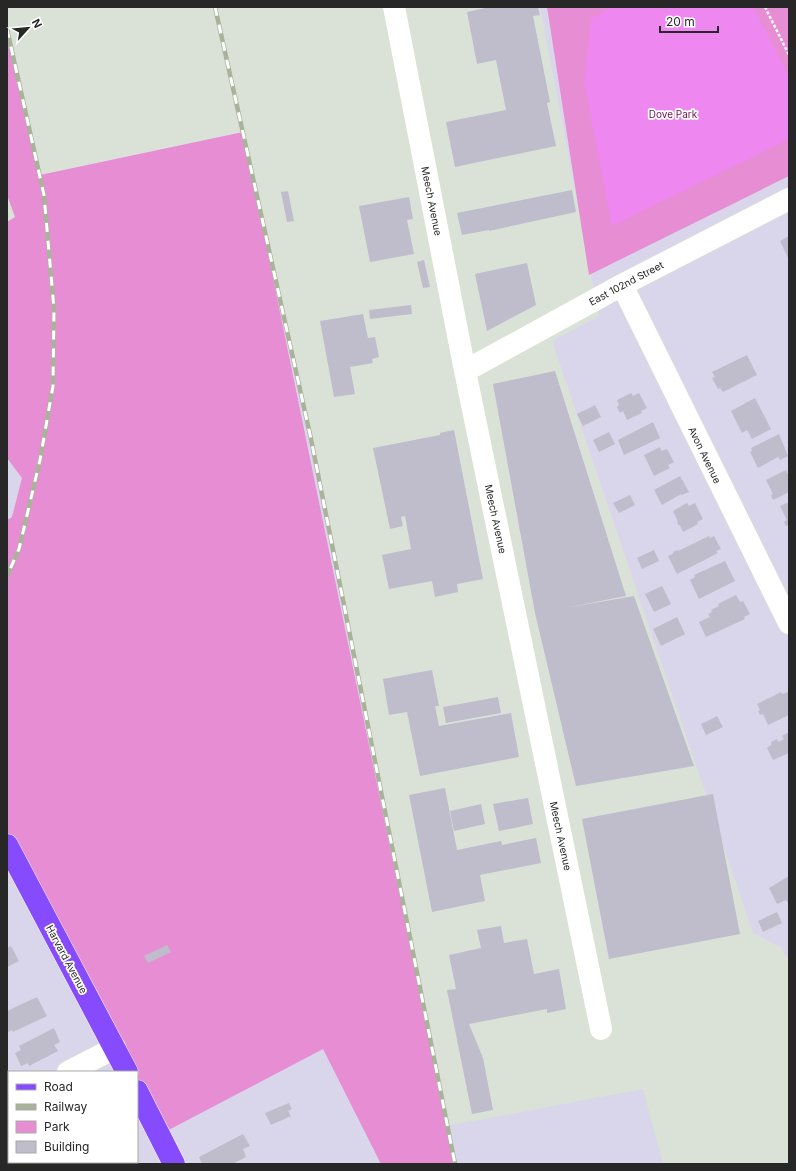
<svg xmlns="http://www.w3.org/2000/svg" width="796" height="1171" font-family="Inter,sans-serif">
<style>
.industrial{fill:#dae2d8}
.green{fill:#e78dd4}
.pitch{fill:#ee88f0}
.building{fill:#bfbccc}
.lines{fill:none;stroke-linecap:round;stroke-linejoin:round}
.minor-casing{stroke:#dae2cc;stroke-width:23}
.major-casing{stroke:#fff;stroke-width:23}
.path{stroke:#fff;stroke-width:2.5;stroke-dasharray:3 2;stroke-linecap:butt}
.minor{stroke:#fff;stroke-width:22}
.major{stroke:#854bfc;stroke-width:22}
.rail-casing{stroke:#a9b399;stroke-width:4.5}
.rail{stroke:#fff;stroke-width:3;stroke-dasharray:9;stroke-linecap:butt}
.labels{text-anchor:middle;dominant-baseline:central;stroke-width:3.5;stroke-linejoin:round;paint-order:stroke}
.park-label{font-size:10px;fill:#68134a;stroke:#fff}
.street-label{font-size:10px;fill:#272727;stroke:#fff}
</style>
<rect width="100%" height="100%" fill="#d9d6eb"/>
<path class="industrial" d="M7,7H540L599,316L552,341L753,933L780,947L789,960V1164H663L643,1089L447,1126L311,439L243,132L40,175L7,29Z
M7,195L15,217L7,222Z"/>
<path class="green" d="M547,7H789V176L589,275Z
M7,29L40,175L243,132L455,1164H381L323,1049L159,1135L137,1091V1072L7,841V520L12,517L22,478L7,458V222L15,217L7,195Z"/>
<path class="pitch" d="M611,7H747L755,10L789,77V139L612,226L584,82L591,19Z"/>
<path class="building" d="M490,7H538L540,15L533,16L550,102L547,103L556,146L455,167L446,122L506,110L496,60L477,64L467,12Z
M572,190L576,212L489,231V230L462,235L457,213Z
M288,191L294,221L287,222L281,192Z
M409,197L413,219L407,220L414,254L370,262L359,206Z
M789,236V260L780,241Z
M424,260L430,287L423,288L417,262Z
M527,263L536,305L487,331L475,274Z
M411,305L412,314L370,319L369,310Z
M363,314L368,338L375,337L379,357L372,359L373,363L350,367L355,394L334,397L320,321Z
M747,355L757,375L723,392L720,388L718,389L712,378L715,377L712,372Z
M555,371L626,596L565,608L634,596L694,766L576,786L535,613L493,384Z
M631,393L633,396L639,393L647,408L641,411L642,413L627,420L623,411L620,413L617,407L619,405L617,400Z
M755,398L771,429L752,439L747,430L742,433L731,411Z
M595,405L601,417L583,426L577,414Z
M653,422L660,438L624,455L618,440Z
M454,430L483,579L457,584L458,592L435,597L432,581L389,589L382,555L411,549L405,516L401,517L403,526L390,529L373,448L440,435V433Z
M609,432L615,444L599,452L593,440Z
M779,434L788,456L780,460L778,457L758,468L750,452L752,451L751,448Z
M660,447L661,451L667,449L674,462L668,465L670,468L654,476L644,455Z
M786,470L789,477V492L773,500L771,495L773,494L766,480Z
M680,476L689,492L682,495L681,494L662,505L654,490Z
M630,495L635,505L619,513L613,503Z
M789,502V525L786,526L784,522L787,520L780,506Z
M687,503L689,506L695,503L703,519L697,522L698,524L683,532L680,525L679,526L677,522H678L673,511Z
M709,536L710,538L714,536L721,549L716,551L718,553L677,574L668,556L674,553L673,552L677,550L678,551Z
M654,550L659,561L642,569L637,558Z
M725,561L735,581L699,599L690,580L695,577L694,575Z
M662,586L671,604L654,612L645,594Z
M736,595L740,602L743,601L750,614L744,617L745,619L706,637L699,622L710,617L708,614L712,612L711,610L719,606L718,604Z
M677,617L685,634L661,646L653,629Z
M432,670L439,706H435L439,726L511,713L519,757L420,776L407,712L389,715L383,679Z
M781,692L782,694L788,692L789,694V715L768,725L763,714L760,715L758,711L760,710L757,704Z
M498,697L501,713L446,723L443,707Z
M717,716L723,727L706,735L701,724Z
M789,732V753L773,760L767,748L771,745V742L777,739L778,742L784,739L782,736Z
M445,788L457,850L501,841L502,845L536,838L541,863L480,875L485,901L432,912L409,795Z
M713,794L740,934L609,959L582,819Z
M528,798L533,824L499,831L493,804Z
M481,804L485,824L454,831L450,811Z
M789,876V901L787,902L786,900L777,904L769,888Z
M777,912L782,923L763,932L758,921Z
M501,926L504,943L527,939L534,974L559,969L566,1009L547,1013V1009L469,1024L483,1058L493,1110L472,1114L447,990L456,989L449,955L481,948L477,930Z
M167,945L171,952L148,963L144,956Z
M11,946L19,961L7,967V948Z
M37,997L47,1016L13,1032L12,1030L7,1033V1011Z
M54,1028L60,1042L54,1045L58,1051L29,1066L28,1063L21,1066L15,1053L21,1050L19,1046Z
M289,1103L292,1109L288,1111L291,1116L271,1125L265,1113Z
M243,1134L250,1146L243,1149L246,1157L232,1164H202L199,1157Z"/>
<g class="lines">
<defs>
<path id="minor" d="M394,7L465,371L601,1029
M622,285L789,623
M465,371L622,285L789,199
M68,1072L115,1048
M7,1103L9,1102"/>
<path id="major" d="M7,845L127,1072
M137,1091L174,1164"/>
</defs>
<use href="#minor" class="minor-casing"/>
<use href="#major" class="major-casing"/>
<path class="path" d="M765,7L789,55"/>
<use href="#minor" class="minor"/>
<use href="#major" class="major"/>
<defs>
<path id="rail" d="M215,7L311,439L455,1164
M7,29L44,195L54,309L53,386L40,460L19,549L7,576"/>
</defs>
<use href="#rail" class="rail-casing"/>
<use href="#rail" class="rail"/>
</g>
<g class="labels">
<g class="park-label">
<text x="673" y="114">Dove Park</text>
</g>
<g class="street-label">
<text transform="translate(432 201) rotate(79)">Meech Avenue</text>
<text transform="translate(626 283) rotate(-28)">East 102nd Street</text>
<text transform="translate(705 455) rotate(64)">Avon Avenue</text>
<text transform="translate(496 519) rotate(78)">Meech Avenue</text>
<text transform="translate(561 836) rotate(78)">Meech Avenue</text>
<text transform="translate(67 959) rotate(62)">Harvard Avenue</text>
</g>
</g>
<rect width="796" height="1171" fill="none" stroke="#272727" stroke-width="16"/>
<rect x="8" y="1071" width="130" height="92" fill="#ffffff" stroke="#a9a9a9"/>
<rect x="16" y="1084" width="20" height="6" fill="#854bfc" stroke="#a9a9a9"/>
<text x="44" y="1091" font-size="12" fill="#272727">Road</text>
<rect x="16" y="1104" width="20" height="6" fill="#a9b399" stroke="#a9a9a9"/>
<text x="44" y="1111" font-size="12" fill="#272727">Railway</text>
<rect x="16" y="1121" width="20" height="12" fill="#e78dd4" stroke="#a9a9a9"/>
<text x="44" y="1131" font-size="12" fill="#272727">Park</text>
<rect x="16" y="1141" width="20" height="12" fill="#bfbccc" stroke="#a9a9a9"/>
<text x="44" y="1151" font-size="12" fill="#272727">Building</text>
<g transform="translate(28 28) rotate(63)" stroke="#ffffff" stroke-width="3" paint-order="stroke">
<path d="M0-3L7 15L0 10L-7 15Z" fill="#272727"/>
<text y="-6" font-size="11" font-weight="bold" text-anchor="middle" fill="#272727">N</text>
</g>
<path d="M660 26v6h58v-6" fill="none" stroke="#272727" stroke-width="2"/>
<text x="666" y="26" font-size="12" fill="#272727" stroke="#ffffff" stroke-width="3" paint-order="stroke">20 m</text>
</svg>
